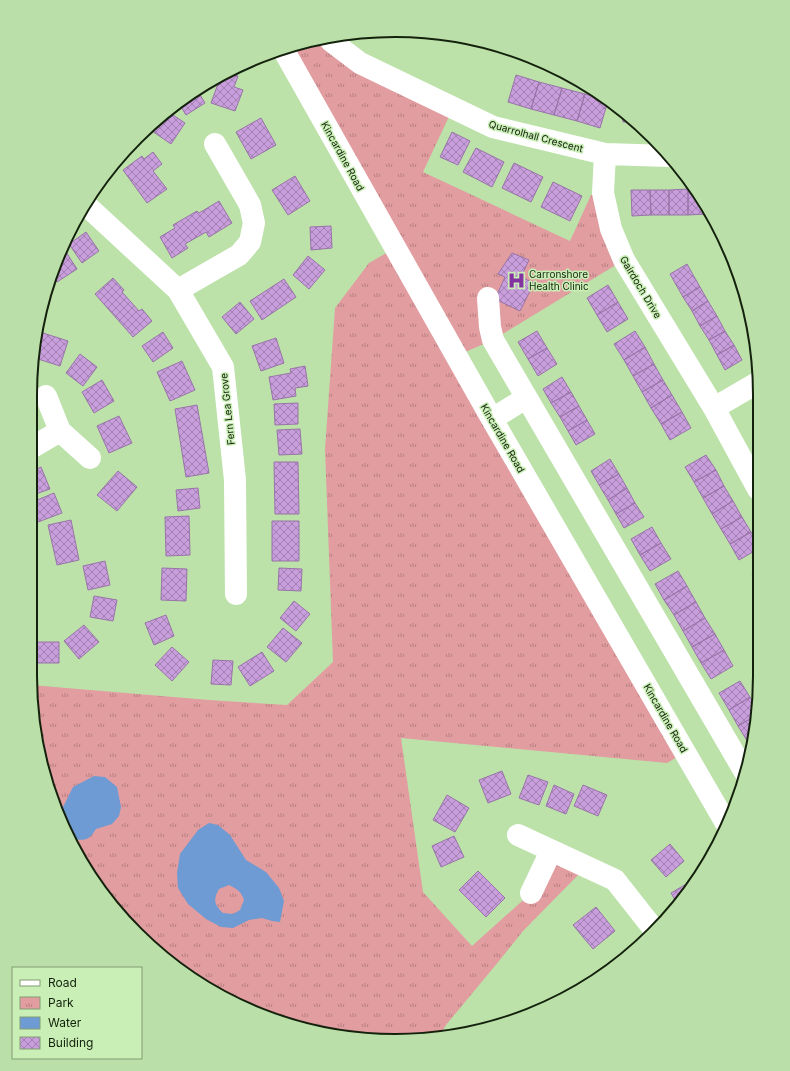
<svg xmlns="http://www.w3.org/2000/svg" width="790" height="1071" font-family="Inter,sans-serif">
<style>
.park{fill:url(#park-tufts)}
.water{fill:#6e9bd4;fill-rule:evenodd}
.building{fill:url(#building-cross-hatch);stroke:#9874a7}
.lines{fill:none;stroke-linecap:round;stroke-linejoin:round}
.minor{stroke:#fff;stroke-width:22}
.labels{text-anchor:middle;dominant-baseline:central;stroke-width:3;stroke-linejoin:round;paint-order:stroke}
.street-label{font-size:10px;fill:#14220d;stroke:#c9efb6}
.poi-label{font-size:10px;fill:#14220d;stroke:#c9efb6;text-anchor:start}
.rim{fill:none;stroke:#14220d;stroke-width:2}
</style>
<defs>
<pattern id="park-tufts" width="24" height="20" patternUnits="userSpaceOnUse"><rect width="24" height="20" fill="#e29da0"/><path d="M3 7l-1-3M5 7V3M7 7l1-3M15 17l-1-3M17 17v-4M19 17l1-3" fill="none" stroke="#b68081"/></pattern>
<pattern id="building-cross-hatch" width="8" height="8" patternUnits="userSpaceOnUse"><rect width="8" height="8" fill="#c99edc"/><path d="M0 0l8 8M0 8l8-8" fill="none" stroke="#a280b1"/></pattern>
</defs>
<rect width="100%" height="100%" fill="#bce2aa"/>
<path class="park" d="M329,38L453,108L423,172L570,241L591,195L603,193L624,260L493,340L456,356L686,752L667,763L401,738L423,892L472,946L531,893L551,851L586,867L523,931L499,961L446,1025L438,1038L324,1034L234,1003L155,951L91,879L43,771L31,685L209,700L287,705L333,662L325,449L335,308L369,263L395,248L283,49L300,43Z"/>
<path class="water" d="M94,776L105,777L117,787L121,807L119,816L112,824L96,829C89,840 86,841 73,839L61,811L73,787Z
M209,823L218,825L230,835L246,860L266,872L279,888L284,901L280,922L272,921L262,918L249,920L233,928L221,927L206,919L188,904L178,888L177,873L180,854L198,830ZM229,885C237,889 241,891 244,900L240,910L233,914L223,913C214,904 213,900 219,889Z"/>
<path class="building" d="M226,72L238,76L234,87L243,90L235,111L211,103L219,81L221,82L224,74Z
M516,75L539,82L531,109L508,102Z
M539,82L562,88L554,115L531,109Z
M562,88L585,94L577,121L554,115Z
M197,90L205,103L186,115L178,102Z
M585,94L608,101L600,128L577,121Z
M167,111L185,123L171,144L152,131L159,120Z
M622,111L635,120L637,122H623Z
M261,118L276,145L251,159L236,132Z
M452,132L470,141L458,165L440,157Z
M476,148L504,162L492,187L463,172Z
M153,152L162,164L153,171L167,189L147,203L123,170L142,156L144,159Z
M126,155L128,157L111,171Z
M514,163L543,177L531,202L502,188Z
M295,176L310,201L288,215L272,190Z
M553,182L582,196L570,221L541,207Z
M688,189V215H669V190Z
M688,189H694L707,212V214L688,215Z
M631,190H650L651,215L632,216Z
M650,190H669V215H651Z
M219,201L232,223L209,237L206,232L185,244L188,248L172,258L160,237L175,228L173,225L197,211L199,213Z
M331,226L332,248L311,250L310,227Z
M86,232L99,251L82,263L69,244Z
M66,252L77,269L57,282L53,276L64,254Z
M512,253L529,260L521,277L534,283L520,311L495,299L505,277L498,274Z
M308,256L325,270L309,289L293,275Z
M687,264L700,287L683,297L670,274Z
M113,278L124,290L122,292L139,311L142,309L152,321L133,337L95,294Z
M284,279L296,297L262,320L250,301Z
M608,285L618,302L597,315L587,298Z
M700,287L708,301L692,311L683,297Z
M708,301L717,316L700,326L692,311Z
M240,302L254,319L236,334L222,317Z
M618,302L628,319L607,332L597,315Z
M717,316L725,331L709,340L700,326Z
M537,331L547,348L528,359L518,342Z
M635,331L645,347L624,360L614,344Z
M725,331L734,345L717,355L709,340Z
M163,332L173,348L153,362L142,346Z
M43,333L68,341L60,366L35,358Z
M276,338L284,363L261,371L252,346Z
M734,345L742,360L725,370L717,355Z
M645,347L654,364L633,376L624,360Z
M547,348L557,364L538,376L528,359Z
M80,354L97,367L83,386L66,373Z
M182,361L195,390L170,401L157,372Z
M654,364L663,380L642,392L633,376Z
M305,366L308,386L295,388L296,396L273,400L269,377L291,373L290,369Z
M562,377L571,392L551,403L543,389Z
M102,380L114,401L94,413L82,392Z
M663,380L672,395L651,408L642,392Z
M571,392L579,406L560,417L551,403Z
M672,395L682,412L661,424L651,408Z
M298,403V424L275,425L274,404Z
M197,405L209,473L186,477L175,409Z
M579,406L587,420L568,431L560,417Z
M682,412L691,428L670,440L661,424Z
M119,416L132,443L109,453L97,426Z
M587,420L595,434L576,445L568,431Z
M300,429L302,454L279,455L277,430Z
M706,455L716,470L694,482L685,467Z
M610,459L619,474L599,485L591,471Z
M274,462H298L299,514H275Z
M41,467L50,489L30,496L31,472Z
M716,470L724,486L703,498L694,482Z
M118,471L137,487L117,511L97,495Z
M619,474L627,488L608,500L599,485Z
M724,486L733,501L712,514L703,498Z
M198,488L200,508L178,511L176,490Z
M627,488L635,503L616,514L608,500Z
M54,493L62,513L38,522L30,503Z
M733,501L742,517L721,529L712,514Z
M635,503L644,517L624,528L616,514Z
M189,516L190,555L166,556L165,517Z
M742,517L751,532L730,544L721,529Z
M71,520L79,560L57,565L48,525Z
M272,521H299V561H272Z
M652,527L661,543L640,555L631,539Z
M751,532L758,544V549L739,560L730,544Z
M661,543L671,559L650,571L640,555Z
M105,561L110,585L88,590L83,566Z
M162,568L187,569L186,601L161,600Z
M279,568L302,569L301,591L278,590Z
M758,570V585L752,574Z
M678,571L687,586L664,600L655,584Z
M687,586L696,602L674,615L664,600Z
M94,596L117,600L113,621L90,617Z
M294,601L310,614L296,631L280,618Z
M696,602L705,618L683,631L674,615Z
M166,615L174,636L154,645L145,623Z
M705,618L715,634L692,647L683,631Z
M84,625L99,642L79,659L64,641Z
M283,628L302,643L286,662L267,647Z
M715,634L724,650L701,663L692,647Z
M35,642H59V663H35Z
M172,647L189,662L172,681L155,665Z
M724,650L733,666L711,679L701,663Z
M262,652L274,671L250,686L238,667Z
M213,660L233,661L231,685L211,684Z
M740,681L750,697L729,710L719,693Z
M750,697L758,710L757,715L738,726L729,710Z
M757,715L751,747L738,726Z
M502,771L511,794L488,803L479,780Z
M528,775L548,782L539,805L519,798Z
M554,785L574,794L566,814L546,806Z
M583,785L607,795L598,816L574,806Z
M447,795L469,808L455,832L433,820Z
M454,836L464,857L441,867L432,846Z
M670,844L684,861L666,877L651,860Z
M478,871L505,898L486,917L459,890Z
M693,880H694L678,905L671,893Z
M596,907L615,931L593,949L573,925Z
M538,1006L540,1010L535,1013L510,1020L509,1019Z"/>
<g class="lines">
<path class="minor" d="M329,38L331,41L360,63L493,127L605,154L669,156
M283,49L492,419L727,825
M605,154L603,193L611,229L624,260L714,408L758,489
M86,205L178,290L223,367L235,480L236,594
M178,290L239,255L250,242L254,223L250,205L215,144
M488,298L490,327L493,340L746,774
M46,396L60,431L90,458
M714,408L757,383
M492,419L526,398
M31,448L60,431
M518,835L615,880L652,927L654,931
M531,893L551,851"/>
</g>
<defs>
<symbol id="hospital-bare" viewBox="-9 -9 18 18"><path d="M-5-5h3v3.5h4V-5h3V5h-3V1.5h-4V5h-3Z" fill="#8432a2" stroke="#c9efb6" stroke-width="2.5" paint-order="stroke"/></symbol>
</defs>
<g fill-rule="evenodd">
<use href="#hospital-bare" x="504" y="268" width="25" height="25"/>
</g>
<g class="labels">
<g class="street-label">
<text transform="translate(536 136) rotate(15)">Quarrolhall Crescent</text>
<text transform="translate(343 156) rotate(61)">Kincardine Road</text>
<text transform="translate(641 287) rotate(59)">Gairdoch Drive</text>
<text transform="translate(227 409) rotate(-96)">Fern Lea Grove</text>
<text transform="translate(503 438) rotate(60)">Kincardine Road</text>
<text transform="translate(666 718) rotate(60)">Kincardine Road</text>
</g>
<g class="poi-label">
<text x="529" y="274">Carronshore<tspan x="529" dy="12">Health Clinic</tspan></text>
</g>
</g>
<path d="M0 0H790V1071H0ZM395 37H395A358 358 0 0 1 753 395V676A358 358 0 0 1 395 1034H395A358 358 0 0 1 37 676V395A358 358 0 0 1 395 37Z" fill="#bbdfa8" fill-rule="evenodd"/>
<path class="rim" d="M395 37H395A358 358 0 0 1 753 395V676A358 358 0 0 1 395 1034H395A358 358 0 0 1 37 676V395A358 358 0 0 1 395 37Z"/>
<rect x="12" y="967" width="130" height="92" fill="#c9efb6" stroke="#819d72"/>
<rect x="20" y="980" width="20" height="6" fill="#ffffff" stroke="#819d72"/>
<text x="48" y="987" font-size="12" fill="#14220d">Road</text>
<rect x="20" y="997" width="20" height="12" fill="url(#park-tufts)" stroke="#819d72"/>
<text x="48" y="1007" font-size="12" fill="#14220d">Park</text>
<rect x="20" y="1017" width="20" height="12" fill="#6e9bd4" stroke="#819d72"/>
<text x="48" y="1027" font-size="12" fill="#14220d">Water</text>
<rect x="20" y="1037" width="20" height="12" fill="url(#building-cross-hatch)" stroke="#819d72"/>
<text x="48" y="1047" font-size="12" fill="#14220d">Building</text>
</svg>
